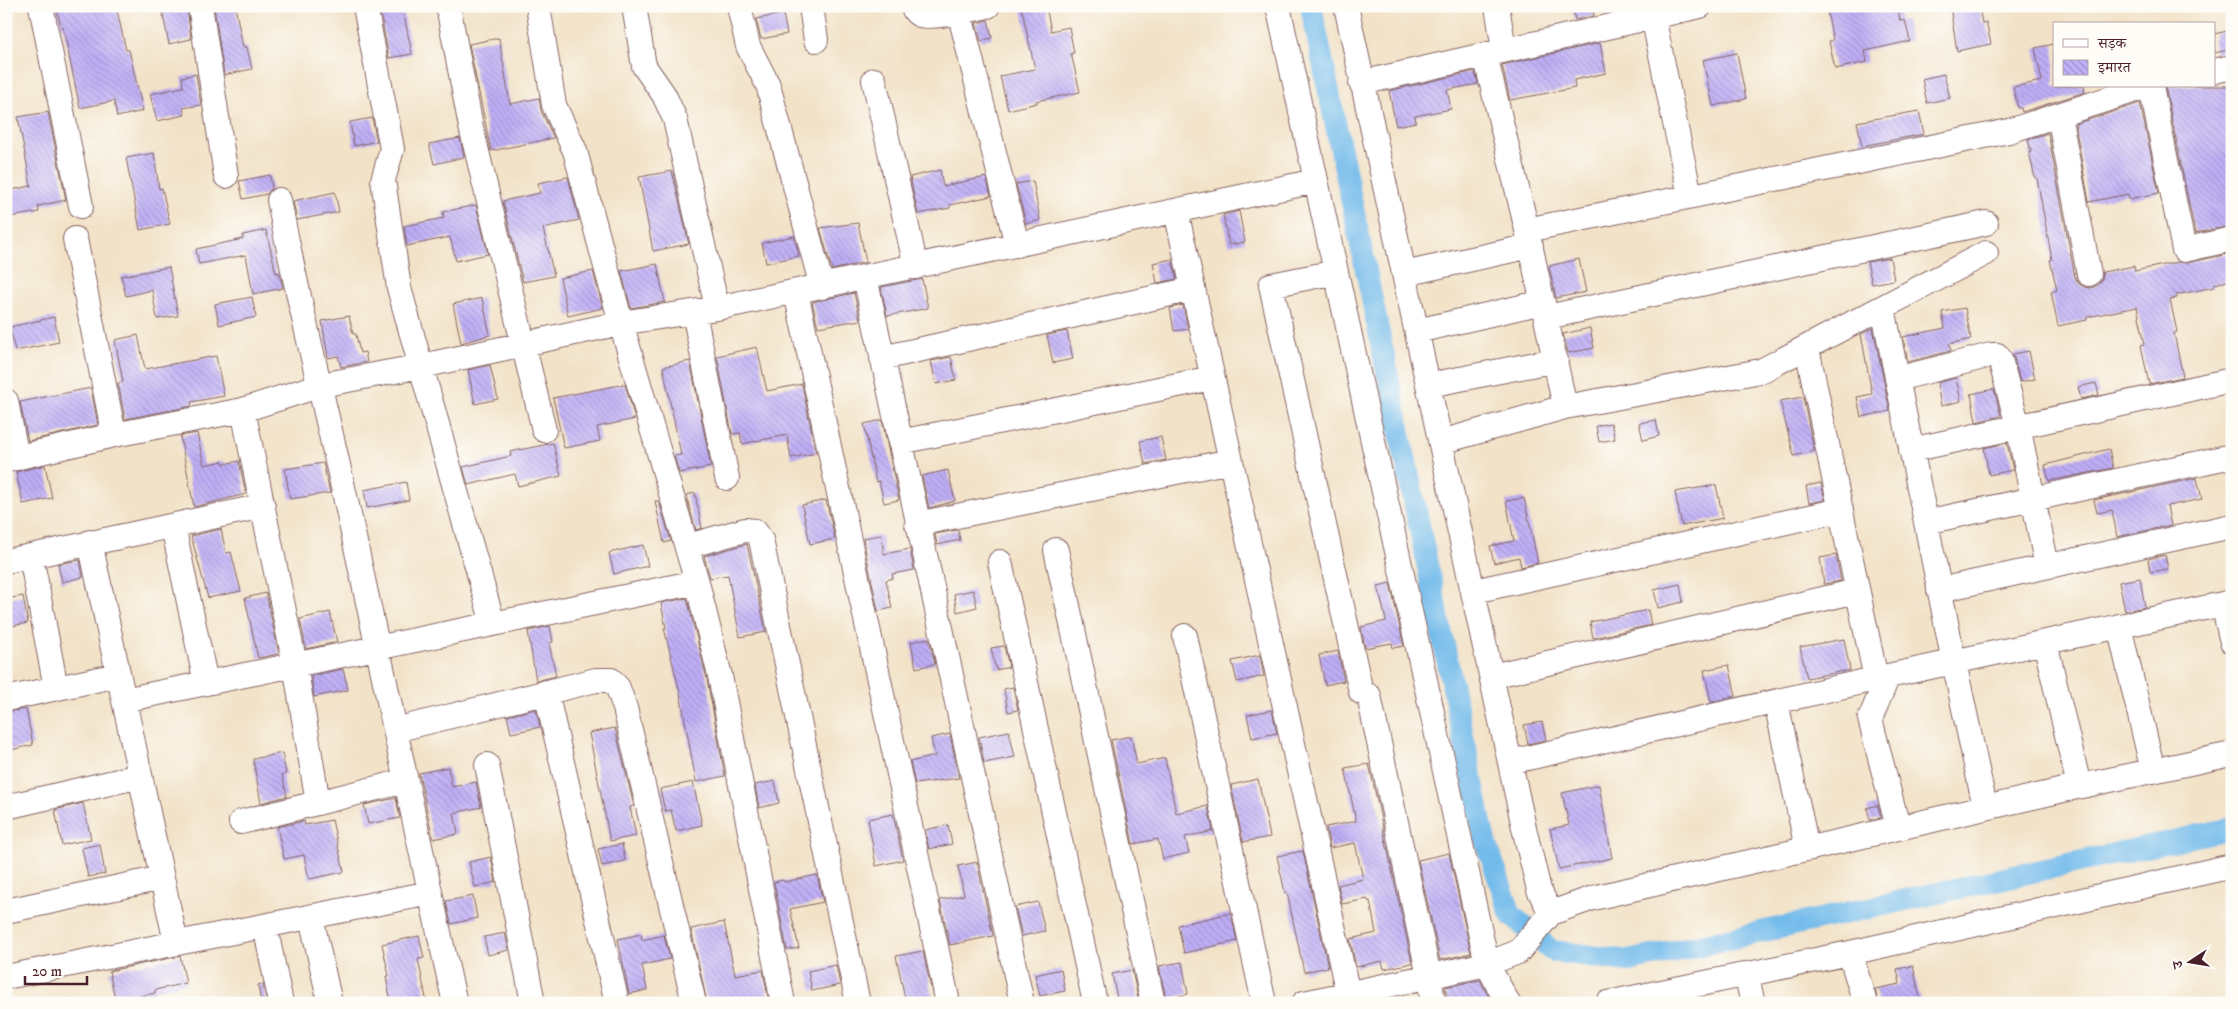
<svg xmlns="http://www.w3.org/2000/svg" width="2238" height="1009" font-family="'IM FELL DW Pica','Noto Serif Devanagari',serif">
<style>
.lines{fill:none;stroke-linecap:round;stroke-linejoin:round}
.canal{stroke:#73bbeb;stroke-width:22}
.building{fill:url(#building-back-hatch)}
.street-casing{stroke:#856362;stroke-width:26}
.street{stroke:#fff;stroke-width:24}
</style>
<defs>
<pattern id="building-back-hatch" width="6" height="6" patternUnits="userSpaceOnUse" patternTransform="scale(1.25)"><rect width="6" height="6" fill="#bfaff7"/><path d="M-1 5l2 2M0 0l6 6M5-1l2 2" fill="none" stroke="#9d8ec8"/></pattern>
</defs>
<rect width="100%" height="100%" fill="#fdfcf7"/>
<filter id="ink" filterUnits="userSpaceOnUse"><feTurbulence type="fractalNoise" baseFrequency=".02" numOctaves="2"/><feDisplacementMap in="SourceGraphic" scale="10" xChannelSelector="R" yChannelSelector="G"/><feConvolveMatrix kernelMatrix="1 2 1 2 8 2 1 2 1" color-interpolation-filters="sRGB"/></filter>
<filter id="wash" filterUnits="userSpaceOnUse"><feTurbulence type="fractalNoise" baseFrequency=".0096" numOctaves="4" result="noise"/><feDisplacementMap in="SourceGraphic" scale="20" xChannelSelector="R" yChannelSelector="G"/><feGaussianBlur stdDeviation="1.12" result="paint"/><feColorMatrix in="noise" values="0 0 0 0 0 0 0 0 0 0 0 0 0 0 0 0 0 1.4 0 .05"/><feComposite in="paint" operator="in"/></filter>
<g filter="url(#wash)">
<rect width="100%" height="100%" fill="#f2e2c7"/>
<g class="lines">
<path class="canal" d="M1311,6L1484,837L1511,915L1552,951L1629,961L2232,828"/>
</g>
<g id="blocks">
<path class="building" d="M56,6H116L126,50H129L143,111L117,117L114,101L80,108L63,27H61Z
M161,6H187L191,39L169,44Z
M214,6H235L243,47H247L252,69L224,75Z
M379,6H402L412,54L389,58Z
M1021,6H1046L1051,31L1069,27L1074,53H1071L1080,92L1036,101L1037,103L1008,110L1000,76L1035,69Z
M1572,6H1592L1594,16L1575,20Z
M1826,6H1898L1900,21L1905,20L1910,41L1865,51L1867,62L1835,69L1829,41L1833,40Z
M1950,6H1979L1982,23L1986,22L1991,44L1957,51Z
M783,14L787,34L761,39L756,19Z
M988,20L992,38L981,41L976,23Z
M2232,30V49L2214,53V34Z
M499,38L510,104L539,98L541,111L554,138L491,151L469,44Z
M1600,43L1606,73L1574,80L1575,88L1510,100L1502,65Z
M2054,44V86H2084L2085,92L2022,112L2021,108H2018L2013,87L2042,81L2035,48Z
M1737,53L1746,99L1713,106L1703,60Z
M1475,71L1478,84L1447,90L1451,109L1415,116L1416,122L1396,126L1389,91Z
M196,74L201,105L183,108L185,115L157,121L150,94L183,87L182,77Z
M1944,74L1950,98L1927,103L1922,79Z
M2165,86H2227L2232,109V226L2195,233Z
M2140,103L2159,193L2129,199L2128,194L2089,202L2075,124Z
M1919,111L1924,134L1862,146L1857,122Z
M48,112L66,200L38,206L39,212L10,217L6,191L31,186L18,117Z
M372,118L377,141L354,146L350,122Z
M2048,133L2075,277L2078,283L2084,287L2091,288L2098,285L2102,279L2103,272L2134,266L2135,271L2178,262L2187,263L2232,253V280L2214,284V287L2176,295V298L2170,299L2177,332L2174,333L2183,377L2149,384L2141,345L2145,344L2137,307L2087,317V320L2058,326L2051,292L2057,290L2050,260H2052L2037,178H2035L2029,152H2031L2028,139Z
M460,138L464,157L434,164L429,144Z
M154,153L159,189L162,188L170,224L140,230L126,158Z
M940,170L943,186L986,177L991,196L950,205V208L918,214L910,177Z
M672,171L689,244L653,251L639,177Z
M270,175L272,188L267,194L243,199L239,181Z
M568,177L579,220L543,228L554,276L523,282L503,201L540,193L538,183Z
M1033,181L1040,220L1026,224L1016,184Z
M335,192L339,212L297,220L293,201Z
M476,205L488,254L456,261L450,237L407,246L404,226L444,218L443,212Z
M1239,211L1245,242L1229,245L1223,215Z
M858,223L866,262L832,270L820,228Z
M266,230L276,273L279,272L283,288L253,294L246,255L199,264L196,249L243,239V235Z
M794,236L799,256L766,263L762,243Z
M1890,258L1894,280L1872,284L1867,262Z
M1172,259L1177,279L1157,283L1153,263Z
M1579,259L1586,292L1556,298L1549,266Z
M657,264L665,302L631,308L621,271Z
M169,267L178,316L157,319L152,290L126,296L121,276Z
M593,271L603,308L568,316L560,278Z
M922,279L928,308L887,316L881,287Z
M854,293L860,320L818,327L812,302Z
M252,297L256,317L219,325L215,304Z
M482,298L490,335L461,343L453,304Z
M1183,305L1188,329L1174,331L1170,308Z
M1965,308L1971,339L1949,344L1951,351L1908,362L1903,337L1945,328L1942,312Z
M349,316L353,334H356L360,353L365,352L367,362L341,367L338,356L328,358L322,321Z
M54,317L59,342L15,351L10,327Z
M1590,328L1594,348L1568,353L1563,334Z
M1873,328L1890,411L1861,417L1857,397L1872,394L1861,334Z
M1067,331L1073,359L1053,363L1047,335Z
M138,335L145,369L216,356L224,396L191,402L192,406L125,419L118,383L123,382L115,340Z
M757,347L767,391L802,384L816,453L791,458L787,435L742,444L740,433L732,434L717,356Z
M2029,351L2035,379L2020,382L2013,354Z
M951,357L956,380L936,384L931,361Z
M690,361L711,467L679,473L674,456L681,455L663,367Z
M490,365L498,399L475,404L468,370Z
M1956,378L1961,401L1941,406L1937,383Z
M2096,383L2099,395L2081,399L2078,387Z
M625,384L635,419L597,427L600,441L564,448L553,398Z
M91,388L98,425L28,441L20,402Z
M1994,389L2001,416L1976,422L1971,394Z
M1803,397L1814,451L1794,456L1780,401Z
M882,420L899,500L884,503L879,481L876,482L864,424Z
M1656,420L1659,436L1643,440L1639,423Z
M1611,423L1615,439L1599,442L1596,426Z
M197,433L204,465L223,461L224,464L239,461L246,494L194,507L180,436Z
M1161,437L1166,460L1145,464L1140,441Z
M553,443L561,476L518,486L515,474L468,485L463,467L511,456L510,452Z
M2007,443L2013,470L1989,475L1984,448Z
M2109,449L2113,468L2049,481L2045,465Z
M323,463L330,493L290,499L285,469Z
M45,465L52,498L23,504L16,472Z
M948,470L955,501L929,508L922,476Z
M2197,478L2202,499L2167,506L2171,525L2117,537L2112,510L2097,513L2094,500Z
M406,482L409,500L367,508L364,490Z
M1821,483L1825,500L1809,503L1806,486Z
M1716,485L1723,518L1682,526L1675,492Z
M695,493L702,528L696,530L686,495Z
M1524,498L1538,563L1521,567L1519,557L1494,563L1490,546L1514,541L1506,501Z
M826,500L835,539L810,544L802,505Z
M655,501H659L671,541L664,543Z
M221,529L226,553L231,552L241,591L208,598L191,536Z
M958,530L960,540L937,545L935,534Z
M881,535L884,554L910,549L914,570L892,574L893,578L886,580L892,608L878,611L863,538Z
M747,544L766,632L740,637L728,575L710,578L704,556Z
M643,545L648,566L614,574L609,553Z
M1836,555L1841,581L1824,584L1820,558Z
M2165,555L2168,569L2150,572L2148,559Z
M80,560L83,577L62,582L58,564Z
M2140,578L2145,607L2125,611L2119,582Z
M1390,583L1404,646L1393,648L1392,643L1365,648L1361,627L1386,621L1378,586Z
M1680,584L1683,602L1658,608L1654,590Z
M973,590L977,607L957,612L954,594Z
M266,593L279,654L258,658L245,598Z
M23,596L28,623L6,627V599Z
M687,598L707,679L725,776L696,782L680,693L664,628H666L661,603Z
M1648,610L1651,625L1593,638L1590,622Z
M330,612L337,642L306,649L300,619Z
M550,626L553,642L549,643L556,676L536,681L528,631Z
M929,638L935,664L916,668L911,642Z
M1844,639L1850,670L1807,678L1800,647Z
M1004,646L1009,667L996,670L991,648Z
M1338,651L1344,681L1325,685L1319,655Z
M1260,655L1264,676L1237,682L1232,661Z
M1729,665L1736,696L1711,702L1704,670Z
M343,669L348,690L314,697L311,676Z
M1013,687L1018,710L1008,712L1004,689Z
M26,709L33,745L6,751V712Z
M536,709L540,727L511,733L507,716Z
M1272,710L1277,733L1252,738L1247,715Z
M1542,722L1546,740L1528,744L1524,725Z
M615,728L634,806L630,807L636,836L610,841L589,733Z
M1009,731L1015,757L984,763L979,737Z
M950,734L959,778L915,784L910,762L935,756L931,738Z
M1131,736L1137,764L1165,758L1176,813L1208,806L1213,831L1185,837L1189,853L1163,859L1158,839L1133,844L1111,740Z
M282,753L286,774L282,775L287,796L261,803L253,759Z
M1369,764L1412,963L1384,969L1382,961L1356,967L1350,939L1376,933L1370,901H1368L1367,899L1342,904L1338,885L1363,879L1355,843L1330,848L1326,827L1356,821L1345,768Z
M448,767L452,787L476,782L481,807L454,813L458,834L433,839L419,773Z
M1258,779L1270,837L1243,842L1231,785Z
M775,781L779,803L759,808L755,785Z
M693,782L702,825L676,831L671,810L665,811L660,789Z
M1599,785L1612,858L1559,869L1550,829L1569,825L1562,793Z
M396,798L400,818L368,824L364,805Z
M83,803L91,839L62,845L55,810Z
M1878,805L1881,818L1870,820L1867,808Z
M893,814L903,860L876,866L868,819Z
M332,820L344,872L309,879L304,855L284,859L277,827L304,821L305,825Z
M948,825L952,844L929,849L925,830Z
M100,844L105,874L88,877L82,848Z
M622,844L625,861L602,866L598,849Z
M1303,851L1328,967L1304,972L1287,892L1285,893L1277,856Z
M1449,853L1471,953L1440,960L1418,860Z
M491,857L496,882L475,887L469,862Z
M977,862L993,936L950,945L940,900L964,895L958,866Z
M817,875L823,902L790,909L799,948L787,950L774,882L783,880L784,882Z
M473,896L477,918L451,924L446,901Z
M1038,902L1045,931L1022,936L1015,907Z
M1231,913L1237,941L1184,953L1178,925Z
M724,922L735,975L763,970L769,1003H707L691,929Z
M505,933L509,950L488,955L484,937Z
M641,934L642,940L664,935L670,959L642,965L647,990L629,994L618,939Z
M419,936L424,958L418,959L427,1003H391L386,976H389L382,944Z
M923,951L934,1003H906L896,956Z
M180,956L186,983L155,990V993L132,998L133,1001L116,1003L109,971Z
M1182,962L1188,994L1166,999L1159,966Z
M836,965L840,985L812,991L808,971Z
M1913,966L1921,1003H1878L1875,989L1900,984L1897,969Z
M1061,969L1065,991L1040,996L1035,975Z
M1132,970L1139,1003H1118L1112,974Z
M1480,980L1492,1003H1448L1445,987Z
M263,984L267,1003H261L258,985Z"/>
</g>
</g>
<g filter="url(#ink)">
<use href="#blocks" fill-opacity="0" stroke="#856362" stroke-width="1"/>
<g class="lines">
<defs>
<path id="street" d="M41,6L81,206
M200,6L226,176
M365,6L392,149L383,180L399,288L493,624
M448,6L471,127L544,430
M538,6L554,105L575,151L621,323L697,582L720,676L783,1003
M634,6L644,66L664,95L675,119L717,308
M739,6L748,46L768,85L822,287
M811,6L816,40
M912,6C914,10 915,13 920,15C933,19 972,9 988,6
M1278,6L1487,964L1508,1003
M1346,6L1525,832L1539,890L1551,913
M1497,6L1504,50
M959,11L1017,245
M1653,16L1690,196
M1485,55L1527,230L1565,407
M2214,71L2232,67
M874,80L916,267
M1361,83L1700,6
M2151,86L2184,250L2232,239
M2059,115L2089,274
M279,200C298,304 326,407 348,510C384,674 417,839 455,1003
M1176,211L1350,1003
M1527,230L2009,131L2148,86
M75,239L114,435
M1336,272L1271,285L1361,692L1369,696L1429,976L1433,1003
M1404,274L1531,246
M865,277L1022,1003
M796,292L948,1003
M1883,308L1954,662L1985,807
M694,312L727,478
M1547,317L1986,223
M1417,331L1543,302
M1807,348L1876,679
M882,358L1193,289
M1897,379L1991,355H1997L2000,359L2018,426L2047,566
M1429,385L1556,360
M6,401L17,458
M243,410L295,665L318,803
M900,442L1212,378
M1441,442L1565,407L1761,371L1986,253
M1911,450L2232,380
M6,460L114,435L243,410L321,385L422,366L621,323L717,308L1316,181
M1926,522L2232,456
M917,524L1231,461
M173,526L206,683
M90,542L176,943
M688,546L745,530L755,531L761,540L858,1003
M1056,550L1153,1003
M6,561L31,556
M1000,562L1095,1003
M1939,590L2232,526
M1474,591L1841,510
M2223,604L2232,642
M2119,626L2153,771
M1185,636L1264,1003
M2045,642L2079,786
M1492,676L1857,591
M1888,676L1870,719L1898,827
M56,688L31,556L263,506
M546,692L617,1003
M6,699L118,675
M124,700L697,582
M1776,702L1807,848
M395,730L596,680H611L618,688L625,708L694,1003
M1510,762L1888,676L2232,602
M487,765L533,1003
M6,807L140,776
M241,822L405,781
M6,911L162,878
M311,917L330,1003
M265,926L281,1003
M1850,953L1865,1003
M1746,974L1753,1003
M6,977L430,893
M1304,1003L1487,964L1518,952L1551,913L1593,898L2072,788L2232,754
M1608,1003L1850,953L2232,866"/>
</defs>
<use href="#street" class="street-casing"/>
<use href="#street" class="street"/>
</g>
</g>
<rect width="2238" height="1009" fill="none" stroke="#fdfcf7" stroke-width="25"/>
<rect x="2053" y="22" width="162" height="65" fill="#fdfcf7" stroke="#b5a4a5"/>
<rect x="2063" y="39" width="25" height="8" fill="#ffffff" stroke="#b5a4a5"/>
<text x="2098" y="48" font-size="15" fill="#4a1f2b">सड़क</text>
<rect x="2063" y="60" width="25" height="15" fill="url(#building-back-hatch)" stroke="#b5a4a5"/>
<text x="2098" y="72" font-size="15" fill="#4a1f2b">इमारत</text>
<g transform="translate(2190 962) rotate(258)" stroke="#fdfcf7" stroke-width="4" paint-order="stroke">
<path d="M0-4L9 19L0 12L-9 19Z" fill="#4a1f2b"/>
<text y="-8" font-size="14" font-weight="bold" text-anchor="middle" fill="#4a1f2b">उ</text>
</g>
<path d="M25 976v8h62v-8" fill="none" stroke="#4a1f2b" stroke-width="2.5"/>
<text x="32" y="976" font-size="15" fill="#4a1f2b" stroke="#fdfcf7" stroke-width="4" paint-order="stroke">20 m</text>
</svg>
